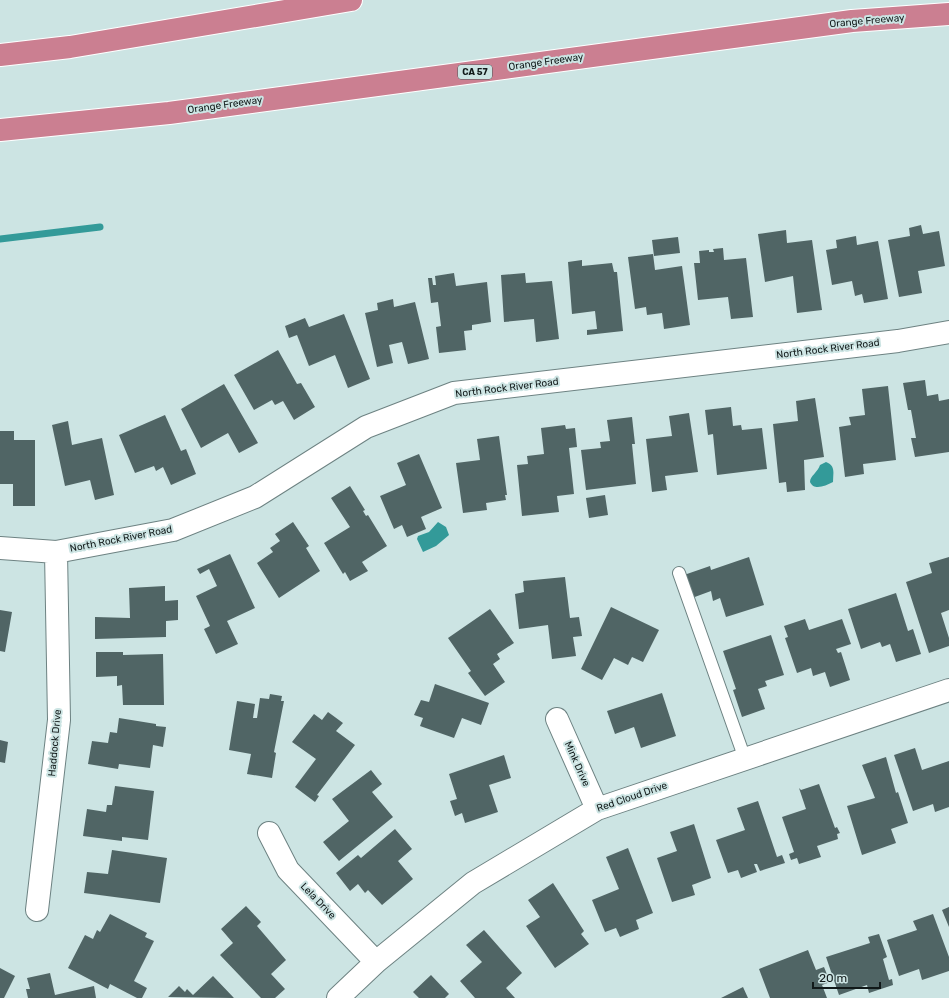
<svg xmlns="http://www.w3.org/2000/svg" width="949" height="998" font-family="Rubik,sans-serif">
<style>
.water{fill:#339a99}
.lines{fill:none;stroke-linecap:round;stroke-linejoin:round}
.stream{stroke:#339a99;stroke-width:7}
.building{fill:#506565}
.service-casing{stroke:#6d8282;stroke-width:14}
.minor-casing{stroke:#6d8282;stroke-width:24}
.motorway-casing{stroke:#fff;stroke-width:24}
.service{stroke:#fff;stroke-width:12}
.minor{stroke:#fff;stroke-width:22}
.motorway{stroke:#cb7f91;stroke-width:22}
.labels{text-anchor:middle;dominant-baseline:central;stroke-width:4;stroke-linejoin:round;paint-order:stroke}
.shield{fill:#cce4e3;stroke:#495656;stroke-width:1}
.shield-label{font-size:9px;font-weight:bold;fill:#111919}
.street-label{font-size:10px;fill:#111919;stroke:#cce4e3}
</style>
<rect width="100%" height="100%" fill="#cce4e3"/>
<path class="water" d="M826,462C836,466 833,473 833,482C825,486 814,491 810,482C810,476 818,472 820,465Z
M438,522L446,527L449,535L436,546L423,552L417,539L418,536L429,532Z"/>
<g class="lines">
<path class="stream" d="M0,239L100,227"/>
</g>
<path class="building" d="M921,225L923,234L939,231L945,266L918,271L922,293L899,297L888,240L910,236L909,228Z
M786,230L787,243L812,240L822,310L797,313L793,276L765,282L758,234Z
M856,236L857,245L878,241L888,299L864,303L862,294L855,296L852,281L832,285L826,250L837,248L836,240Z
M678,237L680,253L654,256L652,240Z
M723,248L724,260L746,258L753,317L731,319L728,297L698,300L694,263H700L699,251L709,250V252H714L713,249Z
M653,254L655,270L682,266L690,325L664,329L662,313L647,315L646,307L635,309L628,257Z
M582,260V266L612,263L614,272H617L623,331L587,335V330L597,329L595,311L572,314L568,262Z
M454,273L456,286L487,282L491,322L472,325V330L464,331L466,350L439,353L436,327L441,326L438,302L431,303L428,278H432L433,285H436L435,276Z
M525,273L526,283L552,281L559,339L536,342L534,319L504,322L501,275Z
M393,299L394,307L415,302L429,359L408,364L402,342L389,345L393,363L377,367L365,313L378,310L377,303Z
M344,314L370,379L348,388L335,355L309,366L297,335L289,338L285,326L305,318L309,327Z
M278,350L297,384L301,383L315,407L294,420L283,401L275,405L272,400L254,410L234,375Z
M925,380L927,396L938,394L939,401L949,399V452L915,457L911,438H916L911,410H908L903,383Z
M224,384L258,443L239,453L228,433L201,448L181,409Z
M888,386L896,460L863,464L864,474L845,477L839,427L851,425L849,417L865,415L862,389Z
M815,398L824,457L804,460L805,490L787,492L786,482L779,483L773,424L798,421L796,401Z
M731,407L733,426L741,425L742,430L762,428L767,469L717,475L713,434L708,435L705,410Z
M689,413L698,472L665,476L667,490L652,492L646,439L672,436L669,416Z
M165,415L181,451L186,449L196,474L171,485L163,467L156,471L154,466L135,473L119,435Z
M632,417L635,444H632L636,484L586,490L581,450L601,448L600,442L610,441L607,420Z
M68,421L72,445L102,438L114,495L95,500L90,480L65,486L52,425Z
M565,425L566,429L575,428L577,447L569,448L574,494L557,496L559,512L522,516L517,465L528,464L527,456L544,454L541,428Z
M0,431H14V440H35V506H13V484H0Z
M499,436L507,495H505L506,500L486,503L487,510L463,513L456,463L480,460L477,439Z
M419,454L442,508L421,517L426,529L407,537L402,525L394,529L380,496L406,485L397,463Z
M350,486L365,510L363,511L366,516L368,515L387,546L362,562L368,571L350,581L345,572L343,574L324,543L350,527L331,498Z
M605,495L608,515L589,518L586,498Z
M293,522L309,546L306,548L320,571L279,598L257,563L273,552L270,548L280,541L275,534Z
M230,554L255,608L227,621L238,644L216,654L204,629L210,626L196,596L217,586L209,569L200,574L197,569Z
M749,557L764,605L726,617L720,598L713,601L711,591L692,598L684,575L710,566L711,570Z
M949,557V610L941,613L949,638V646L929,653L906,582L932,573L929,563Z
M565,577L570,618L579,617L582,636L573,637L576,656L552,659L548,625L519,629L515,594L524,592L523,581Z
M165,586V601L178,600V620L166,621V637L95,639V617L130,618L129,588Z
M896,593L908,631L913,629L921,654L896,662L890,644L882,647L880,642L861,649L848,609Z
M611,607L659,630L643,662L632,657L628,665L614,658L602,680L581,669Z
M490,609L514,643L497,654L500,659L493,664L505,682L485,696L468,673L471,671L448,638Z
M0,610L12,612L5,652L0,651Z
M805,619L809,630L842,619L851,644L836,649L838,653L841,652L850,680L830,687L825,672L813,676L811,668L797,673L785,638L788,637L784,626Z
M771,635L784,675L765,681L767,686L758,689L765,709L742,717L733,690L736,689L723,651Z
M96,652H123V655L163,654L164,705H123L122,685L117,686V676L96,677Z
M435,684L489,703L481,725L462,718L454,738L420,726L423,718L414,715L421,700L429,702Z
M662,693L676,736L641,748L634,727L615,734L607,711Z
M270,694L282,696L281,701H284L274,752L276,753L272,778L247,774L251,754L229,750L237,701L255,704L253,718H257L260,698L269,699Z
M328,712L343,723L336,731L355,745L317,795L319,796L315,802L295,787L316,759L292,742L314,714L322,720Z
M119,718L156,724V726L166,727L163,747L153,745L150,768L119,764L118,769L88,764L92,741L108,743L110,732L117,733Z
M0,740L8,742L5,763L0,762Z
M915,748L922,770L949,761V807L935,812L933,804L913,811L894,755Z
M504,755L511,778L489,785L498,812L465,823L462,813L455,816L450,801L457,799L449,774Z
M886,757L896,793L898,792L908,823L891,829L896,843L862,855L847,806L875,798L862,765Z
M371,770L382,784L372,792L393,817L339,861L323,842L349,821L332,799Z
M819,784L835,828L837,827L840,833L837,834L838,839L817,846L821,857L799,864L797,858L791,860L789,854L794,852L782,817L806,809L799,788L801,790Z
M115,786L154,791L148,840L122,837V841L83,836L87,809L106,812L107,805H112Z
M758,801L777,857L782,855L785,863L760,871L757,864H754L757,872L741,878L738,870L728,873L716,840L745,830L737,808Z
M694,824L711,878L692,885L695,895L672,902L657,858L677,851L670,832Z
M395,829L412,849L398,861L413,879L382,905L368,890L365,893L358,884L350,891L336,873L358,855L361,858Z
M628,848L653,913L636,920L639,929L620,937L616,928L605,932L592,900L619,889L606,857Z
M112,850L167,858L160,903L84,893L87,872L108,874Z
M553,883L584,931L581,934L589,944L555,968L526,926L540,917L528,900Z
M246,906L261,922L257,926L286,960L271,974L285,989L275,998H261L220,955L233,943L221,929Z
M949,907V927L942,910Z
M110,914L147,933L145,937L154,941L134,981L147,988L142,998H137L110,984L108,989L68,968L85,935L93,939L97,930L100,932Z
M933,914L949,957V971L922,980L919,969L899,976L887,940L917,930L913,921Z
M484,930L522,973L506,988L515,998H475L460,981L482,962L466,945Z
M879,934L887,957L883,959L889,980L892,979L893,985L869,993L867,985L839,995L826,957L870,943L868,937Z
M808,950L816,970L824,967L830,982L822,985L827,998H770L759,969Z
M0,968L15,976L4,998H0Z
M50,973L55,995L94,986L96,998H28L26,989H30L27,978Z
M431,975L449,994L445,998H419L413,992Z
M213,976L234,998L168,997L179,986L185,992L187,989L193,995Z
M743,987L748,998H721Z"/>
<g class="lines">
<defs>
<path id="service" d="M679,573L745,759"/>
<path id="minor" d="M0,548L56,552L173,530L255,497L366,427L454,393L898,341L949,332
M557,719L597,809
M269,833L288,870L376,962
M37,910L59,720L56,552
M338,998L376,962L473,883L597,809L949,690"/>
<path id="motorway" d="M0,55L70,47L351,0
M0,130L169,113L852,21L949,14"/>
</defs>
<use href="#service" class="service-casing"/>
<use href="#minor" class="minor-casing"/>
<use href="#motorway" class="motorway-casing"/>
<use href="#service" class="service"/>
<use href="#minor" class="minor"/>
<use href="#motorway" class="motorway"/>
</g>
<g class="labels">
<rect class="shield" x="458" y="65" width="34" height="14" rx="3"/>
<g class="shield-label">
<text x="475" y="72">CA 57</text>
</g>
<g class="street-label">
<text transform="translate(867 21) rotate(-5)">Orange Freeway</text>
<text transform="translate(546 62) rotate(-8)">Orange Freeway</text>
<text transform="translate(225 105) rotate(-8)">Orange Freeway</text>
<text transform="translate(828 349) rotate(-7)">North Rock River Road</text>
<text transform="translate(507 388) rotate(-7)">North Rock River Road</text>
<text transform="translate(121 539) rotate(-11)">North Rock River Road</text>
<text transform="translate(55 743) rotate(-85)">Haddock Drive</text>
<text transform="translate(577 764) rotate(66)">Mink Drive</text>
<text transform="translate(632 797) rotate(-19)">Red Cloud Drive</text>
<text transform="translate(318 901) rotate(46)">Lela Drive</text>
</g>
</g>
<path d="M813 982v6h67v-6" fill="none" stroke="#111919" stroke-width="2"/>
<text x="819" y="982" font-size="12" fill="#111919" stroke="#cce4e3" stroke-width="3" paint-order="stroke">20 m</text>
</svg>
